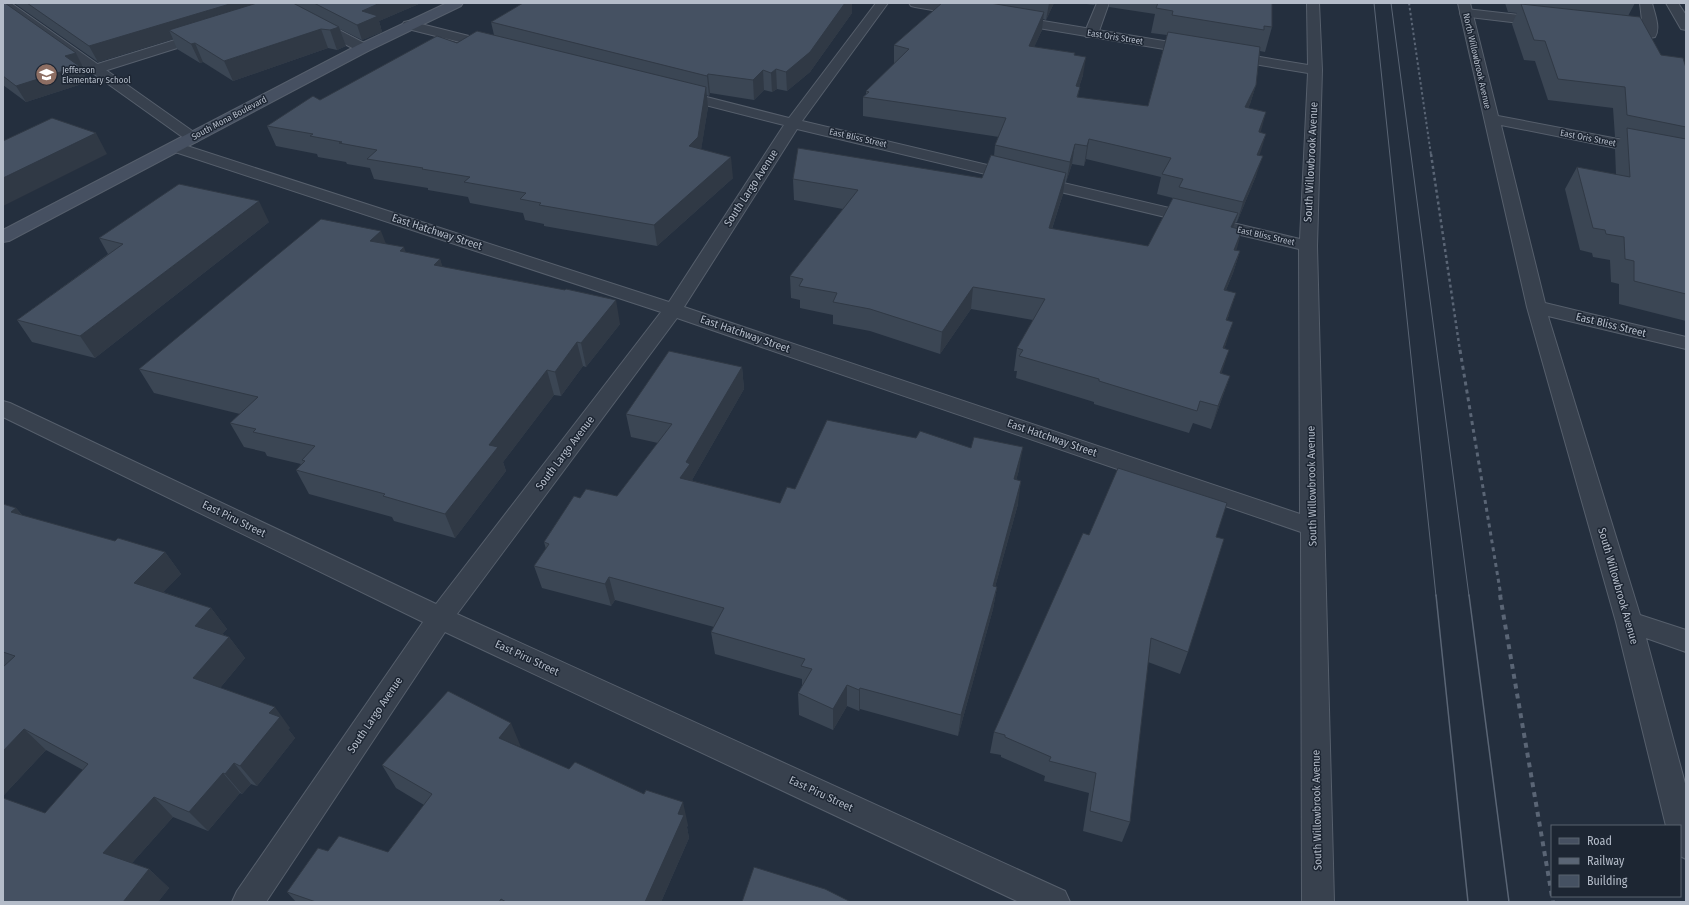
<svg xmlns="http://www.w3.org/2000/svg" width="1689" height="905" font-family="'Fira Sans Condensed',sans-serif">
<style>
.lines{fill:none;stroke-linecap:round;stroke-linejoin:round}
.lane-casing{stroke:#565f6c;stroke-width:2}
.street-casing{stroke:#565f6c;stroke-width:2}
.secondary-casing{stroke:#565f6c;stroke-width:2}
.lane{fill:#38414e;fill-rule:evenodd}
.street{fill:#38414e;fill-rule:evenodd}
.secondary{fill:#465061;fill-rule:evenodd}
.tram-far1{stroke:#5a6575;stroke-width:1}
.tram{stroke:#5a6575;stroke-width:1.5}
.rail-far3{stroke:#5a6575;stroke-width:2;stroke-dasharray:2.5 2.5;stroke-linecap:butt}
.rail-far2{stroke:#5a6575;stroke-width:2.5;stroke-dasharray:3 3;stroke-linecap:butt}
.rail-far1{stroke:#5a6575;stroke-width:3;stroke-dasharray:4 4;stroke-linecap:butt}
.rail{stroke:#5a6575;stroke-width:4;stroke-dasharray:5 5;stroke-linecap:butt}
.wall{fill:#3b4654;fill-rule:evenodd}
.shaded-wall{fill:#303945}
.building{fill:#455162;stroke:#303945}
.labels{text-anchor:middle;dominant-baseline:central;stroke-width:3;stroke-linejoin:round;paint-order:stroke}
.far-street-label{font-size:9px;fill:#b4bcc9;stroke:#1d2633}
.far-poi-label{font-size:9px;fill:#b4bcc9;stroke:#1d2633;text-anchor:start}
.street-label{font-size:11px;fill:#b4bcc9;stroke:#1d2633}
</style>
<rect width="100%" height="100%" fill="#242f3e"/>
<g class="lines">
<defs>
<path id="lane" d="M3,3H11L198,135L201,138L198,141L193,143L188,141L3,9Z
M1097,3H1109L1098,34L1096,37H1086L1084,34Z
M1640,3H1652C1654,12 1661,28 1655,37L1650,38L1616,34L1614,31L1616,28L1621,27L1643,29Z
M1666,3H1678L1686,15V30L1681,29Z
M1466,9L1545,18L1550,19L1551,22L1550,25L1545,26L1461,16L1460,13L1461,10Z"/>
<path id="street" d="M271,3H287L368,45L370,48L368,51H358L273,6Z
M876,3H888L802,121L1300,239L1308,73L1230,60L1225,59L1223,56L1225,53L1230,52L1308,65L1307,3H1319L1322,70L1317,246L1334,902H1302L1301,532L677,318L457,614L1065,891L1070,902H1019L445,632L266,902H232L237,891L423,622L3,417V401L10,403L436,604L661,312L169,150L167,147L169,144L175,142L181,144L669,302L784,125L674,97L672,94L674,91L679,90L789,118ZM797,129L1299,249L1300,514L684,307Z
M909,3H937L967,8L972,9L973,12L972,15L967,16L915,7L911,6Z
M1458,3H1470L1498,116L1686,152V162L1501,125L1545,303L1686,337V349L1548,316L1640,615L1686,630V652L1646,638L1686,787V859L1680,856V826H1666L1616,622L1527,307Z
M1013,16L1194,46L1199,47L1201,50L1199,53L1194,54L1008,23L1007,20L1008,17Z
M409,21L497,43L499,46L497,49L492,50L404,28L402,25L404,22Z
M204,31L209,32L211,35L209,38L101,72L96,73L91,72L89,69L91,66Z"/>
<path id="secondary" d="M447,3H463L461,6L368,51L9,241L3,242V230L358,45Z"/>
</defs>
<use href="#lane" class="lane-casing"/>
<use href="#street" class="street-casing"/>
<use href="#secondary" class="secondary-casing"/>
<use href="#lane" class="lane"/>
<use href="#street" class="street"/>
<use href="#secondary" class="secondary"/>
<path class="tram-far1" d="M1374,3L1436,596
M1391,3L1469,596"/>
<path class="tram" d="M1436,595L1468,902
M1469,595L1509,902"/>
<path class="rail-far3" d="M1409,3L1431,155"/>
<path class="rail-far2" d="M1431,154L1460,351"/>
<path class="rail-far1" d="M1460,350L1501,596"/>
<path class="rail" d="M1500,595L1553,902"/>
</g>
<path class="wall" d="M3,3L76,53L84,69H81L88,82L26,102L3,85Z
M14,3H421L379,21L382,32L362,40L340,29L346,46L337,50L328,48L233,81L203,62L200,63L177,49L173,39L98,62Z
M523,3H852V13L810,72L787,91L777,89L772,92L764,90L754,100L710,93L709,96L706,95L708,107L701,149L733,178L657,246L544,226V224L525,220L523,213L470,203L468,197L428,190V188L374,179L370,168L347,164L346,162L318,157L317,154L276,146L267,126L320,100L457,43L494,35L491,22Z
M942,3H1054L1046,20L1043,19L1042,30L1034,47L1075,53L1074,55L1083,75L1079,87L1078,97L1148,106L1167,35L1151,33L1155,14L1109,7L1110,3H1272V27L1265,52L1260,51L1256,85L1250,104L1248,108L1260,133L1259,155L1256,176L1237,222H1235L1233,228L1236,250L1240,251L1233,273L1226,290L1229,315L1227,320L1226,344L1224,348L1221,374L1230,376L1211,429L1193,423L1189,433L1094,404V402L1016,378L1017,371H1014L1017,348L1033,320L971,309L940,354L870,331L833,324V315L800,308V300L791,298L790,276L843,209L794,200L793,179L982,178L994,156L995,145L999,137L863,116V97L866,95V91L894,64V45ZM1086,159L1161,177L1157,194L1173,198L1148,246L1052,229L1063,194L1065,182H1066L1072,164L1084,166Z
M1079,3H1096L1094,5Z
M1505,3H1635L1628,16L1686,127V321L1619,304V284L1611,282L1610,260L1593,257L1592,253L1580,250L1565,189L1577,167L1616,175L1615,149L1621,138L1615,137L1613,108L1548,100L1535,61L1524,60L1512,24L1517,13L1508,12Z
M269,222L95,358L32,342L17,320L108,254L99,238Z
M386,244L406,252L440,259L442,267L620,324L586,367L583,366L561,396L554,395L503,462L506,471L455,538L394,521L392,517L309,494L296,470L301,464L267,456L265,452L244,447L230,423L240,414L154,393L139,369Z
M742,367L744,389L692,480L693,481L780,503L795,489L1019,470L1016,480L1018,504L995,587H997L993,609L958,736L860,709L859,711L847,706L833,730L799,715L798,693L802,686V679L715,654L711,632L714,627L615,600L611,606L542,588L534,566L546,549L544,542L580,498L617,496L658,443L631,437L626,414Z
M3,504L16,508L23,516L115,541L165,552L181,574L163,592L211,608L227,629L222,634L229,637L245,658L220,688L290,728L288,729L295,738L257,786L251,784L242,794L240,793L208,831L173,817L132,863L149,869L169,888L158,902H3L45,813L83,770L46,750L3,796L4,666H3Z
M1089,535L1216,537L1188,652L1180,674L1148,662L1130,822L1122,842L1083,831L1089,793L1044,781L1045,776L1001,757V755L990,753L994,732Z
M521,748L688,825L687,827L689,838L661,902H296L287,892L328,851L388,852L424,805L396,788L382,765Z"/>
<path class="shaded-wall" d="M233,3H272L169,30L173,39L98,62L89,46Z
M380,3H421L379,21L382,32L362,40L357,25L362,11Z
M845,3H852V13L810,72L787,91L786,72Z
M1049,3H1054L1046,20Z
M1044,12L1042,30L1026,65L1029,46Z
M339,27L346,46L337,50L330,30Z
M321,29L328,48L233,81L224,61Z
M195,43L203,62L200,63L191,44Z
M76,53L84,69H81L88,82L26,102L16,86L65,56Z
M1086,57L1083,75L1073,105L1076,86Z
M776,69L777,89L772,92L771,73Z
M763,70L764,90L754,100L753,80Z
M708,74L710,93L709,96L707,76Z
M1256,85L1250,104L1239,126L1245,107Z
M706,87L708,107L700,157L689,146Z
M1266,112L1261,131L1253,151L1259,131Z
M96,133L107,154L3,206V178Z
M1266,134L1260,154L1250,175L1257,155Z
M1089,139L1086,159L1084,166L1087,146Z
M1075,144L1072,164L1066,182L1070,162Z
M1263,156L1256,176L1237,222L1243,202Z
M731,157L733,178L657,246L654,225Z
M1066,173L1063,194L1045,250L1049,228Z
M259,201L269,222L95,358L80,336Z
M1238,213L1231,234V227Z
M1242,230L1236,252L1234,250Z
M381,231L390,254L370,241Z
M404,247L412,271L400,251Z
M1240,251L1233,273L1217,312L1224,290Z
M440,259L448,283L434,265Z
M973,287L971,309L940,354L942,332Z
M1236,293L1229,315L1218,342L1226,320Z
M616,300L620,324L586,367L581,343Z
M1233,322L1226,344L1216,370L1223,348Z
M577,342L583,366L561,396L555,372Z
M1229,350L1222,372L1213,396L1220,373Z
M742,367L744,389L692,480L693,486L680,478L686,462Z
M547,370L554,395L503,462L506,471L455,538L445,514L489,445Z
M1230,376L1222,398L1211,429L1218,406Z
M1023,447L1019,470L1010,502L1014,479Z
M1021,481L1018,504L989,609L993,586Z
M16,508L35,531L11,512Z
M165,552L181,574L151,605L134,583Z
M609,577L615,600L611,606L605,584Z
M997,587L993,609L958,736L961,715Z
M211,608L227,629L211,647L195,626Z
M229,637L245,658L210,700L193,678Z
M847,685V706L833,730V709Z
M860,688V709L859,711V690Z
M275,707L290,728L288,729L295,738L257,786L240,766L269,713Z
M511,723L521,747L499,738Z
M24,729L46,750L3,796V751Z
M234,763L251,784L242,794L225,774Z
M223,773L240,793L208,831L189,812Z
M154,797L173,817L124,872L103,853Z
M683,802L688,825L687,827L689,838L661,902H645Z
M149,869L169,888L158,902H123Z"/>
<path class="building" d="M3,3H5L76,53L65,56L79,66L16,86L3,76Z
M27,3H233L89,46Z
M257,3H293L339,27L330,30L321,29L224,61L195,43L191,44L169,30Z
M314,3H380L362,11L378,16L357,25Z
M523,3H845L810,52L786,72L776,69L771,73L763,70L753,80L708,74L707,76L491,22Z
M942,3H990L1044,12L1029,46L1075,53L1074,55L1086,57L1076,86L1080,87L1077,97L1148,106L1168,32L1260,47L1256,85L1245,107L1266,112L1259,131V132L1266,134L1257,155L1263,156L1243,202L1179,187L1183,179L1162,174L1171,158L1089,139L1087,146L1075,144L1070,162L995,145L1006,118L863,97L869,92L866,91L909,49L894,45Z
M1158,3H1272V27L1264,26V30L1172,15L1173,11L1156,8Z
M1521,4L1640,17L1661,55L1683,58L1686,68V127L1627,115L1625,87L1558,79L1545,41L1534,40Z
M477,31L706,87L698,137L689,146L731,157L654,225L539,205L541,203L520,199L526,193L464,182L470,177L422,169L423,168L367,159L377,150L339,143L342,142L310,136L313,134L267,126L313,96L320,100L437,36L457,43Z
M52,118L96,133L3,178V141Z
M1627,128L1686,139V294L1634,281V261L1625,259L1624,237L1606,234L1605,230L1593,228L1577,167L1630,177Z
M798,148L982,178L991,155L1066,173L1049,228L1148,246L1173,198L1238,213L1231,227L1242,230L1234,250L1240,251L1224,290L1236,293L1226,320L1233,322L1223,348L1229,350L1220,373L1230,376L1218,406L1200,401L1197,411L1099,381V379L1019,356L1023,350L1017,348L1045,299L973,287L942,332L870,309L833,302L837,293L799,286L803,279L790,276L858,190L793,179Z
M179,184L259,201L80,336L17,320L123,244L99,238Z
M321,219L381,231L370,241L404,247L400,251L440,259L434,265L565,290L566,289L616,300L581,343L577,342L555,372L547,370L489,445L498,447L445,514L383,496L385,494L296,470L305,461L302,460L315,446L253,432L256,429L230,423L258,397L139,369Z
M669,351L742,367L686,462L690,464L680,478L780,503L787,487L795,489L827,420L916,438L920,431L971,448L974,437L1023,447L1014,479L1021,481L993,586L997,587L961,715L860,688L859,690L847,685L833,709L798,693L812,669L801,666L805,659L711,632L724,608L609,577L605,584L534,566L549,544L544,542L574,496L580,498L586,489L617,496L672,424L626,414Z
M1118,468L1227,503L1216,537L1224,539L1188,652L1151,638L1130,822L1090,811L1096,773L1049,761L1051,757L1005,737V735L994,732L1083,533L1089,535Z
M3,504L16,508L11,512L115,541L118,538L165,552L134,583L211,608L195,626L229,637L193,678L275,707L269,713L280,717L240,766L234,763L225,774L223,773L189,812L154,797L103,853L149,869L123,902H3V798L45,813L88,764L24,729L3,751V667L15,656L3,652Z
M448,691L511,723L499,738L569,769L575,762L644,794L646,790L683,802L678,814L684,815L645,902H506L501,899L499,902H316L287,892L318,848L328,851L339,836L388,852L432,794L382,765Z
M754,867L825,889L851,902H742Z"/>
<defs>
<symbol id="school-disc" viewBox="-11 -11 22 22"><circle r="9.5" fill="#8d6e63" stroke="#1d2633"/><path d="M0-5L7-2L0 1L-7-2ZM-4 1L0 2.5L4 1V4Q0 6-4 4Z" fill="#fff"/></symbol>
</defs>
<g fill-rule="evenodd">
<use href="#school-disc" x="34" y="62" width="25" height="25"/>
</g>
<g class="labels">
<g class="far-street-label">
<text transform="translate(1115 37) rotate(9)">East Oris Street</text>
<text transform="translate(1477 61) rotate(77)">North Willowbrook Avenue</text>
<text transform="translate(229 118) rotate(-28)">South Mona Boulevard</text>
<text transform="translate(858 138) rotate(13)">East Bliss Street</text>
<text transform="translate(1588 138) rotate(11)">East Oris Street</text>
<text transform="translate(1266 236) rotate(13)">East Bliss Street</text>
</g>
<g class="far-poi-label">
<text x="62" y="70">Jefferson<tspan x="62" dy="10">Elementary School</tspan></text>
</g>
<g class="street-label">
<text transform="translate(1311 162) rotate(-87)">South Willowbrook Avenue</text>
<text transform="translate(751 188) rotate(-57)">South Largo Avenue</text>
<text transform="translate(437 232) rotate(18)">East Hatchway Street</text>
<text transform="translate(1611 325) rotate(14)">East Bliss Street</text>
<text transform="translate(745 334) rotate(19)">East Hatchway Street</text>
<text transform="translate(1052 438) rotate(19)">East Hatchway Street</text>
<text transform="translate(565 453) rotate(-53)">South Largo Avenue</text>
<text transform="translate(1312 486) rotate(-91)">South Willowbrook Avenue</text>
<text transform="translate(234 519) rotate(26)">East Piru Street</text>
<text transform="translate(1618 586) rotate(74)">South Willowbrook Avenue</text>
<text transform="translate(527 658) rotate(25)">East Piru Street</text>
<text transform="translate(375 715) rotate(-56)">South Largo Avenue</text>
<text transform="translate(821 794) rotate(25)">East Piru Street</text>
<text transform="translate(1317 810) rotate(-91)">South Willowbrook Avenue</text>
</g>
</g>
<rect width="1689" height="905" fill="none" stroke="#b4bcc9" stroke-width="8"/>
<rect x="1551" y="825" width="130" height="72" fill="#1d2633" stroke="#59626f"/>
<rect x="1559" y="838" width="20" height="6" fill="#465061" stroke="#59626f"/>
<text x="1587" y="845" font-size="12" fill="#b4bcc9">Road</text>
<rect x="1559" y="858" width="20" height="6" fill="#5a6575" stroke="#59626f"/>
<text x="1587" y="865" font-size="12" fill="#b4bcc9">Railway</text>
<rect x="1559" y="875" width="20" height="12" fill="#455162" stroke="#59626f"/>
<text x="1587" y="885" font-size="12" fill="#b4bcc9">Building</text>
</svg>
